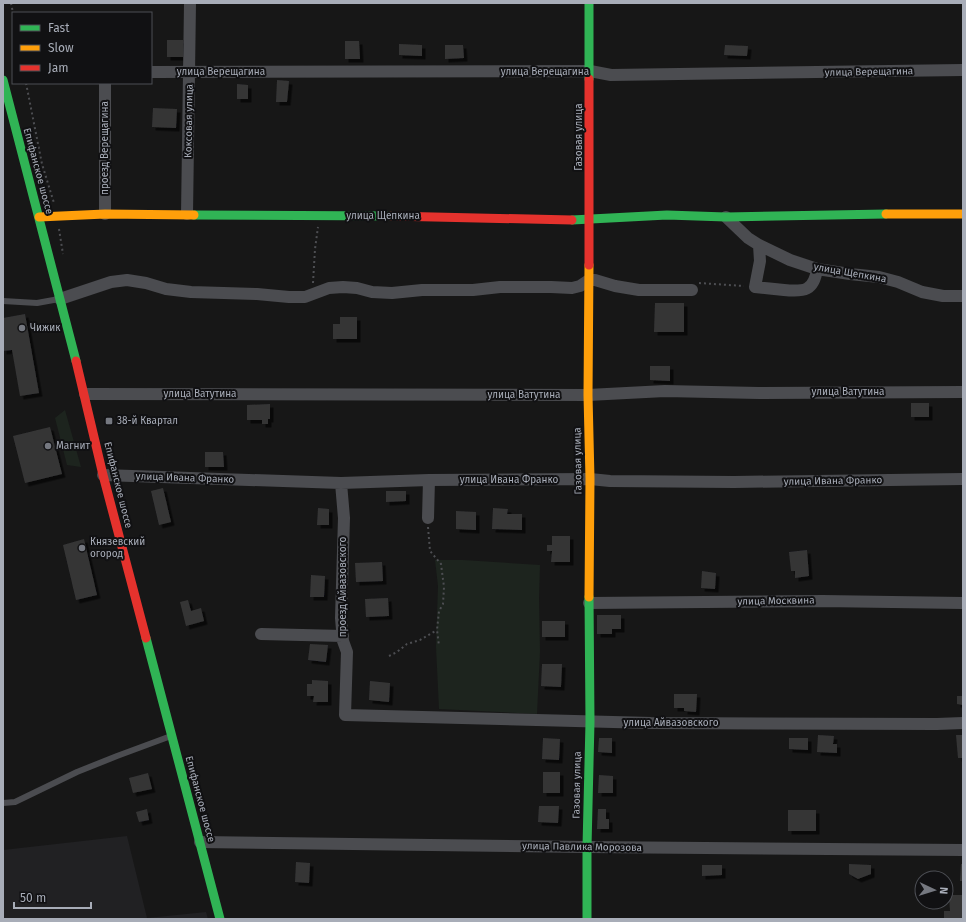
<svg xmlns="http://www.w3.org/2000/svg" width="966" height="922" font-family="'Fira Sans',sans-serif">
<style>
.built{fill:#212123}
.green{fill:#1d241e}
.building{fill:#353536;filter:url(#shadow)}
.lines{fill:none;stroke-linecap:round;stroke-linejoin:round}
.path{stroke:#4d4e52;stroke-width:2;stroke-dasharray:2 3;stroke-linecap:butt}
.lane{stroke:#4b4c50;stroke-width:6}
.street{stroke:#4b4c50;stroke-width:12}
.fast{stroke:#30b455;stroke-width:9}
.slow{stroke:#ff9f0a;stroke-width:9}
.jam{stroke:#e5322d;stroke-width:9}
.poi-dot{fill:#757880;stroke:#111113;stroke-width:1.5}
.labels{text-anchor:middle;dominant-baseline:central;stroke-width:4;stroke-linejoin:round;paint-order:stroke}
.street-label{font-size:10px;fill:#a8adb8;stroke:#111113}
.poi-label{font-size:10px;fill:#a8adb8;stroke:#111113;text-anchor:start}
</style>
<defs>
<filter id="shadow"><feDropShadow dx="3.5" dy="3.5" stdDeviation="0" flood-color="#0009"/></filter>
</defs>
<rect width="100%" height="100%" fill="#171717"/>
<path class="built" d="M127,836L147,918L206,912L208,919H3V850Z"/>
<path class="green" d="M65,410L81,467L67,465L55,418Z
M435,560H463L540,565L539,598L540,652L537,714L439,709L436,647L438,586Z"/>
<path class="building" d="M167,40H183V57H167Z
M345,41H359L360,59H345Z
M399,44L422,45V56L399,55Z
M445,45H463L464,58L445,59Z
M725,45L748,46L747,56L724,55Z
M277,80L289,81L287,102H276Z
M237,84L248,85V99H237Z
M153,108L177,109L176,128L152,127Z
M655,303H684V332H654Z
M25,314L39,393L20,396L12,350L3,351V318Z
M340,317H357V339H333V324H340Z
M650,366H670V381L650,380Z
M911,403H929V417H911Z
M270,404V419H268V424H262V420H247V405Z
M50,427L62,474L25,483L13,436Z
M205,452H223L224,467H205Z
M163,488L171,522L159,525L151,491Z
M386,491H406V501L386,502Z
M318,508L329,509V525H317Z
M493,508L508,509L507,514H522V530L492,529Z
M456,511L476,512V530L456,529Z
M552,536H570V562H551L552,551H547V545H552Z
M84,539L97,595L76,600L63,545Z
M807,550L809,576L795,578V571H791L789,552Z
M382,562L383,581L356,582L355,563Z
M702,571L716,573L715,589L701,588Z
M311,575L325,576L324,597H310Z
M388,598L389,616L366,617L365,599Z
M188,600L191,611L201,608L204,621L186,626L180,602Z
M597,615H621V629H612V634H597Z
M542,621H565V637H542Z
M310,644L328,645L326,662L308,660Z
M542,664H562L561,687L541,686Z
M312,680L328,681V702H313L314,696H307V684H312Z
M370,681L390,683L389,702L369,700Z
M674,694H697L696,712L684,711V708H674Z
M957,696H963V705L957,704Z
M818,735L834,736L833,744H837V753L817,752Z
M956,735H963V758H958Z
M543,738L560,739L559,760L542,759Z
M599,738H612V753L598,752Z
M789,738H808V750L789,749Z
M543,772H560V793H543Z
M148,773L152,789L133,793L129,778Z
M599,775L613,776V793H598Z
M539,806H559L558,823L538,822Z
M147,809L149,820L139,822L136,812Z
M598,809H606V819H609V829H597Z
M788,810H816V831H788Z
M296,862L310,863L309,883L295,882Z
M849,864L871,865V874L858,879L849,874Z
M961,864H963V881H960Z
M702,865H722V875L702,876Z
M949,895H963V919H944V911H950Z"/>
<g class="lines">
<path class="path" d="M11,3L13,13
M26,83L42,164L54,203
M59,229L63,254
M313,283L315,249L318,227
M699,283L744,286
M428,527L430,551L441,564L444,587L443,604L439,611L437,630L439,646
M389,656L397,652L407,644L420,640L437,630"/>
<path class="lane" d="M3,301L37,303L59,299
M3,803L15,802L77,772L117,756L171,736"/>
<path class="street" d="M151,72L590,71L611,75L963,70
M105,214V83
M187,214L190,3
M726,217L748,238L759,245L790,260L817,269L850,274L879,277L898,282L922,292L943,296H963
M759,245L760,261L755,287C765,288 774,289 784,290C804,292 814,291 817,269
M60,299L111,282L127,280L146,283L166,289L191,292L257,294L289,297H305L329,288L343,287L357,288L372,292L392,293L422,290H473L500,287H551L572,288L580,286L589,280H595L615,286L639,290H692
M85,394L588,395L665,391L759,393L963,392
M103,475L341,483L429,480L590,479L610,481L734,482L963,479
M341,483L344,518L341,618L343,641L347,652L345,715L651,723L937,724L963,723
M428,518L429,480
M589,603L822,601L963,603
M261,634L343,636
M200,842L587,847L963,850"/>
<path class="fast" d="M589,3V79
M3,80L76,361
M194,215L390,216
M572,220L667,215L726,217L886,214
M146,638L220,919
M587,919V847L590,722L589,597"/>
<path class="slow" d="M886,214H963
M39,217L105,214L194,215
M589,597L590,479L588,395L589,265"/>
<path class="jam" d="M589,79V265
M390,216L572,220
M76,361L103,475L146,638"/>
</g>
<g class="poi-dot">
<circle cx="22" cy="328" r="4"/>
<rect x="105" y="417" width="8" height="8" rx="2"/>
<circle cx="48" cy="446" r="4"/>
<circle cx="82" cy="548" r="4"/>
</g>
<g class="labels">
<g class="street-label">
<text x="221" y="72">улица Верещагина</text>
<text x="545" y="72">улица Верещагина</text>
<text transform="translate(869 72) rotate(-1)">улица Верещагина</text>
<text transform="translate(189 121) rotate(-89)">Коксовая улица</text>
<text transform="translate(579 137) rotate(-90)">Газовая улица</text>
<text transform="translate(105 148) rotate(-90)">проезд Верещагина</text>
<text transform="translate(38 171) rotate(75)">Епифанское шоссе</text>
<text x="383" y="216">улица Щепкина</text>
<text transform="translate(850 273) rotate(10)">улица Щепкина</text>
<text x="848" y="392">улица Ватутина</text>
<text x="200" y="394">улица Ватутина</text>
<text x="524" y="395">улица Ватутина</text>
<text transform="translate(578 461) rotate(-91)">Газовая улица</text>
<text transform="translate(185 478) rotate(2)">улица Ивана Франко</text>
<text x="509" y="480">улица Ивана Франко</text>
<text transform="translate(833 481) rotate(-1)">улица Ивана Франко</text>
<text transform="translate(118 485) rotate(76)">Епифанское шоссе</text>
<text transform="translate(343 587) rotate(-90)">проезд Айвазовского</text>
<text transform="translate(776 601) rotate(-1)">улица Москвина</text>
<text x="671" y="723">улица Айвазовского</text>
<text transform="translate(577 785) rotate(-89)">Газовая улица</text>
<text transform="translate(200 799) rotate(75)">Епифанское шоссе</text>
<text transform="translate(582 847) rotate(1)">улица Павлика Морозова</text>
</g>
<g class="poi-label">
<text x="30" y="328">Чижик</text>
<text x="117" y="421">38-й Квартал</text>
<text x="56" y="446">Магнит</text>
<text x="90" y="542">Князевский<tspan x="90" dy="12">огород</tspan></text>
</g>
</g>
<rect width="966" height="922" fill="none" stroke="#a8adb8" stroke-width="8"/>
<rect x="12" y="12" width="140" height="72" fill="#111113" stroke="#4d4f55"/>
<rect x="20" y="25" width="20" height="6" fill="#30b455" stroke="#4d4f55"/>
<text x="48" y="32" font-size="12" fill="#a8adb8">Fast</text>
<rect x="20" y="45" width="20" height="6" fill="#ff9f0a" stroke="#4d4f55"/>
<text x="48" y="52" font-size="12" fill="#a8adb8">Slow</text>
<rect x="20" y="65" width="20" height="6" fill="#e5322d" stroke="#4d4f55"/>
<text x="48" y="72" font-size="12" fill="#a8adb8">Jam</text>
<g transform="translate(934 890) rotate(94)"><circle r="19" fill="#111113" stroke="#4d4f55"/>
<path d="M0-3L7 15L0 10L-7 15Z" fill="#757880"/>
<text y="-6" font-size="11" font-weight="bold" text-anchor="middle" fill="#a8adb8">N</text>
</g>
<path d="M14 902v6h77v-6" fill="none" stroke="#a8adb8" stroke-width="2"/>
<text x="20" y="902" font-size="12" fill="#a8adb8" stroke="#111113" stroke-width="3" paint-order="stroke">50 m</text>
</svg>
